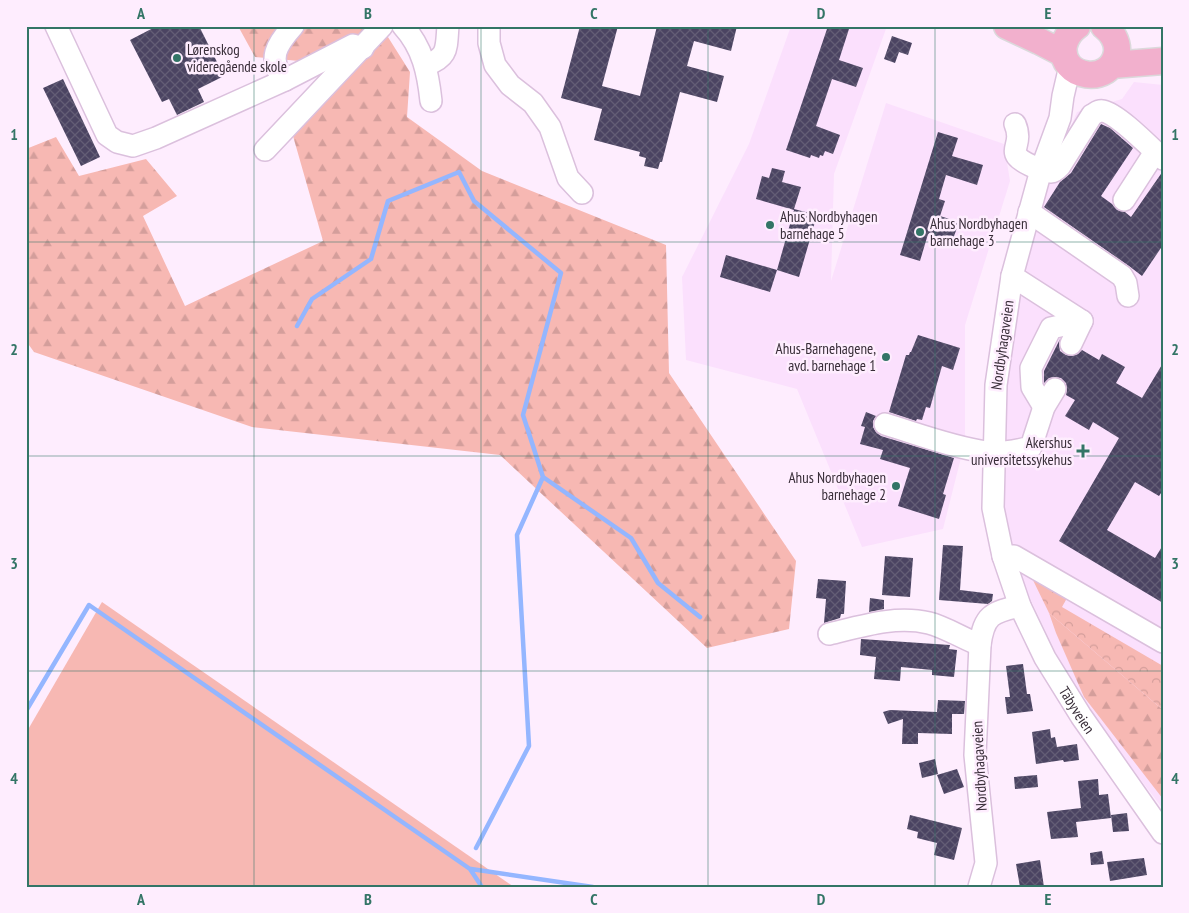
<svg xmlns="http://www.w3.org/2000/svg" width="1189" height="913" font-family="'PT Sans Narrow',sans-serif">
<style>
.built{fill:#fbe0fd}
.grass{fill:#f7b8b3}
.forest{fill:url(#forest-firs)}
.park{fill:url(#park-crowns)}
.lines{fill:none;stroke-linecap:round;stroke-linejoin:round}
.stream{stroke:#94b6ff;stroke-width:4.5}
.building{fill:url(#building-cross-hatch)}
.minor-casing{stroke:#dbc0dd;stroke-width:24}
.major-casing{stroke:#dbd9db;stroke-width:29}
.minor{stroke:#fff;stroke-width:21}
.major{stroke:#f2b0cd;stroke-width:26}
.grid{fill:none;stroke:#337566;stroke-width:1;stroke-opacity:0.55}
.poi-dot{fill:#337566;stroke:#feedfe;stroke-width:2}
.labels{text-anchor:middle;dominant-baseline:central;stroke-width:5;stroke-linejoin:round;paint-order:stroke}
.poi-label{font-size:15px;fill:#382d38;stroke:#feedfe;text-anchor:start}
.street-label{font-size:15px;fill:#382d38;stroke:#feedfe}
.neatline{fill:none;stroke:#337566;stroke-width:2}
.grid-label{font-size:16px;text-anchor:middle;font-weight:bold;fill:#337566}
</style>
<defs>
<pattern id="forest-firs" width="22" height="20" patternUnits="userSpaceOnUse" patternTransform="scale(1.25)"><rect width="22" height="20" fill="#f7b8b3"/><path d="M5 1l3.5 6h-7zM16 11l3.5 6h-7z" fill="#d49e9b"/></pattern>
<pattern id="park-crowns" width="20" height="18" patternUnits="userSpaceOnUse" patternTransform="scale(1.25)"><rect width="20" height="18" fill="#f7b8b3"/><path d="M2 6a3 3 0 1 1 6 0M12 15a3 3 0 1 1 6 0" fill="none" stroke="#d49e9b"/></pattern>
<pattern id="building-cross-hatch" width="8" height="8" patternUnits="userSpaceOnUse" patternTransform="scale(1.25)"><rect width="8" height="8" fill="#4b4462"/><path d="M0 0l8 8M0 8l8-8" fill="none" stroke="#635d75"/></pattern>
</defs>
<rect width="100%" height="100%" fill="#feedfe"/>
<path class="built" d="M791,26H887L834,174L831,281L886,103L1004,144L1010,181L965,325V442L943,529L862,547L797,389L686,360L682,277L749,144Z
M1134,82L1163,85V809L1076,695L1006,548L1000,385L1037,209L1077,112L1122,99Z"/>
<path class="grass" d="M102,602L514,887H26V733Z"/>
<path class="forest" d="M238,26H381L410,72L407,117L482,171L666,245L669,373L796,561L789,629L707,648L500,455L252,427L34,352L26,341V149L56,137L79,176L146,159L177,196L143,216L185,306L323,241L293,136L355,66L255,57Z
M1049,613L1163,710V799L1084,697L1056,633Z"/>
<path class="park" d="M1030,574L1068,596L1062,607L1163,666V710L1049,613Z"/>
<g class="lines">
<path class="stream" d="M297,326L312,299L371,259L388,201L459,172L474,201L561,273L523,415L543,477L517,535L529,746L476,848
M543,477L631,538L658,583L700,617
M26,711L89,605L470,869L482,887
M471,869L593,887"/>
</g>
<path class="building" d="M157,26H199L224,76L198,89L204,102L177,115L169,99L162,102L130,40Z
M580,26H618L602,86L640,96L657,26H737L731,51L694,41L687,66L724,76L717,102L680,92L662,162H660L658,169L644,166L646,158L639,156L640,152L594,140L602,109L561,98Z
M828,26H841L849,29L839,60L863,68L856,87L832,79L816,126L840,135L833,154L825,151L823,156L820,155L819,158L811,155L810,158L786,150Z
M892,36L912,43L908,55L899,52L895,63L884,59Z
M63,79L100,157L81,166L43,88Z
M1101,124L1110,128L1133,148L1101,196L1112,204L1117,210L1125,212L1131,217L1163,171V245L1142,276L1129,266L1044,207L1060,182L1071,173Z
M938,132L958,138L952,156L983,165L977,185L946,175L939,199L945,201L940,216L959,222L952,242L928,234L920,261L900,255Z
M772,168L785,171L782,182L801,187L794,209L817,215L799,277L777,270L770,292L720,277L726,255L777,270L794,210L756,199L762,176L769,178Z
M918,335L960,348L953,370L942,366L930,408L926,407L922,420L917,419L916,421L889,412L906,355H909L910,352H911Z
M1060,339L1059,344L1060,351L1066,355L1072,356L1078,354L1082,350L1099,360L1102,354L1125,367L1116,383L1142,398L1163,363V490L1159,496L1135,482L1107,530L1155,558L1163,545V603L1059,541L1119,438L1093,422L1089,430L1065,416L1075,400L1066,395L1067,389L1066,383L1061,378L1055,377L1049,378L1044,383V371Z
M866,412L876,416L873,421V427L876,432L881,436L954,458L943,494L946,495L939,519L898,506L910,468L880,459L883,450L860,444L865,427L861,426Z
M943,545L963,546L960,590L993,594L992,601L988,604L939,600Z
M885,556L913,558L910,597L882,595Z
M818,579L846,581L844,614H841L840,618L824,623L826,599L816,598Z
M870,598L884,600V609L869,612Z
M861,639L950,645L949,649L957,650L954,677L932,675V670L901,667L900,681L874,679L876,657L860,655Z
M1023,664L1027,694H1030L1033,711L1007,714L1005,697H1010L1006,666Z
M938,700L965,701L964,714H952V734L918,733V744H902L903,719L888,724L883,712L890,710L937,712Z
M1050,729L1051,738L1055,737L1057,747L1077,744L1079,760L1064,762L1063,760L1036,764L1032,732Z
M935,759L938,774L922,778L919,763Z
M957,769L964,787L944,794L937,775Z
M1037,775L1038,787L1015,789L1014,777Z
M1098,779L1099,795L1108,794L1111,818L1076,822L1078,837L1051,839L1047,812L1081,808L1078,781Z
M1127,813L1129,831L1113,832L1111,815Z
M910,815L962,828L954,860L934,855L937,843L917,838L918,832L907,829Z
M1102,851L1104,864L1091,865L1090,853Z
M1144,858L1147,875L1110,881L1107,862Z
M1040,860L1044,887H1020L1016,864Z"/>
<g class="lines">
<defs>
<g id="minor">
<path d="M56,26L107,135L117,142L133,146L156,138L285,80L353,45L363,48"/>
<path d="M403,26C423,48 428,73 431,101"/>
<path d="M489,26V43L495,65L510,85L533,103L550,127L568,178L582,193"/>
<path d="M426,65C449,57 446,48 448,26"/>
<path id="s1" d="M1070,66L1063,96L1060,118L1041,170L1012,276L996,385L993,508L1003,556L1020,606L1045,658L1081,716L1163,833"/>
<path d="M285,80C266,60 277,44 293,26"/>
<path d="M1015,124C1026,150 997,152 1039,169C1049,173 1053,174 1060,166L1092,115C1096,113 1098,110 1103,111C1118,114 1150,147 1163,159"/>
<path d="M265,150L382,26"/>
<path d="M1124,200L1155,152"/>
<path d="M1029,212L1122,276L1126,283L1128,296"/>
<path d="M1012,276L1082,321L1071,344"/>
<path d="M1044,407L1032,387L1031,368L1051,328L1082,321"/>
<path d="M885,424C918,434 952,447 986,452C1001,454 1016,451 1031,447L1044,407L1055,389"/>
<path d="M1003,556H1014L1163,642"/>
<path d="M829,634C862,626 896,615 929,623C945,627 964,639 980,645"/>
<path d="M979,887L986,863L975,755L980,645C984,615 992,612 1020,606"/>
</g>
<path id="major" d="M1007,26L1039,41L1064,54
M1077,26C1070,31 1066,37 1064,45C1058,79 1112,87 1117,52C1118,42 1112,32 1104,26
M1112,65L1163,61"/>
</defs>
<use href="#minor" class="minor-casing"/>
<use href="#major" class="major-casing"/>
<use href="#minor" class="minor"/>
<use href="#major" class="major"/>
</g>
<path class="grid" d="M254,26V887M481,26V887M708,26V887M935,26V887M26,242H1163M26,456H1163M26,671H1163"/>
<g class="poi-dot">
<circle cx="177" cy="58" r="5"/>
<circle cx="770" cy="225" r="5"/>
<circle cx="920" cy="232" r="5"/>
<circle cx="886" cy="357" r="5"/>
<path d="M1080.5 443.5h5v5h5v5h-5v5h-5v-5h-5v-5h5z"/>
<circle cx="896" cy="486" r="5"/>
</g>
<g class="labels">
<g class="poi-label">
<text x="187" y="49">Lørenskog<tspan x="187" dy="17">videregående skole</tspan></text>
<text x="780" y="216">Ahus Nordbyhagen<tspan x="780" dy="17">barnehage 5</tspan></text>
<text x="930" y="223">Ahus Nordbyhagen<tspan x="930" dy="17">barnehage 3</tspan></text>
<text x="876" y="348" text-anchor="end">Ahus-Barnehagene,<tspan x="876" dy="17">avd. barnehage 1</tspan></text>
<text x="1072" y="442" text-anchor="end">Akershus<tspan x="1072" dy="17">universitetssykehus</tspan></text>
<text x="886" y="477" text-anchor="end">Ahus Nordbyhagen<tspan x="886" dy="17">barnehage 2</tspan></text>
</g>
<g class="street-label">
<text transform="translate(1002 345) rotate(-82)">Nordbyhagaveien</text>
<text stroke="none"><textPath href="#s1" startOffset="672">Täbyveien</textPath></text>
<text transform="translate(979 766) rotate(-93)">Nordbyhagaveien</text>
</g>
</g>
<rect width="1189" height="913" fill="none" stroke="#feedfe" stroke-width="55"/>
<rect x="28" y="28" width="1134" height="858" class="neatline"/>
<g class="grid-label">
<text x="141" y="19">A</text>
<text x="368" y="19">B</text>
<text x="594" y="19">C</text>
<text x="821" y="19">D</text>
<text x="1048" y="19">E</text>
<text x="14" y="140">1</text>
<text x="1175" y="140">1</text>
<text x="14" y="355">2</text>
<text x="1175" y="355">2</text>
<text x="14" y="569">3</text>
<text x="1175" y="569">3</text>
<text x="14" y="784">4</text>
<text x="1175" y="784">4</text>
<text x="141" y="905">A</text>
<text x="368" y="905">B</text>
<text x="594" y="905">C</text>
<text x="821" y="905">D</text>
<text x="1048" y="905">E</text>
</g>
</svg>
